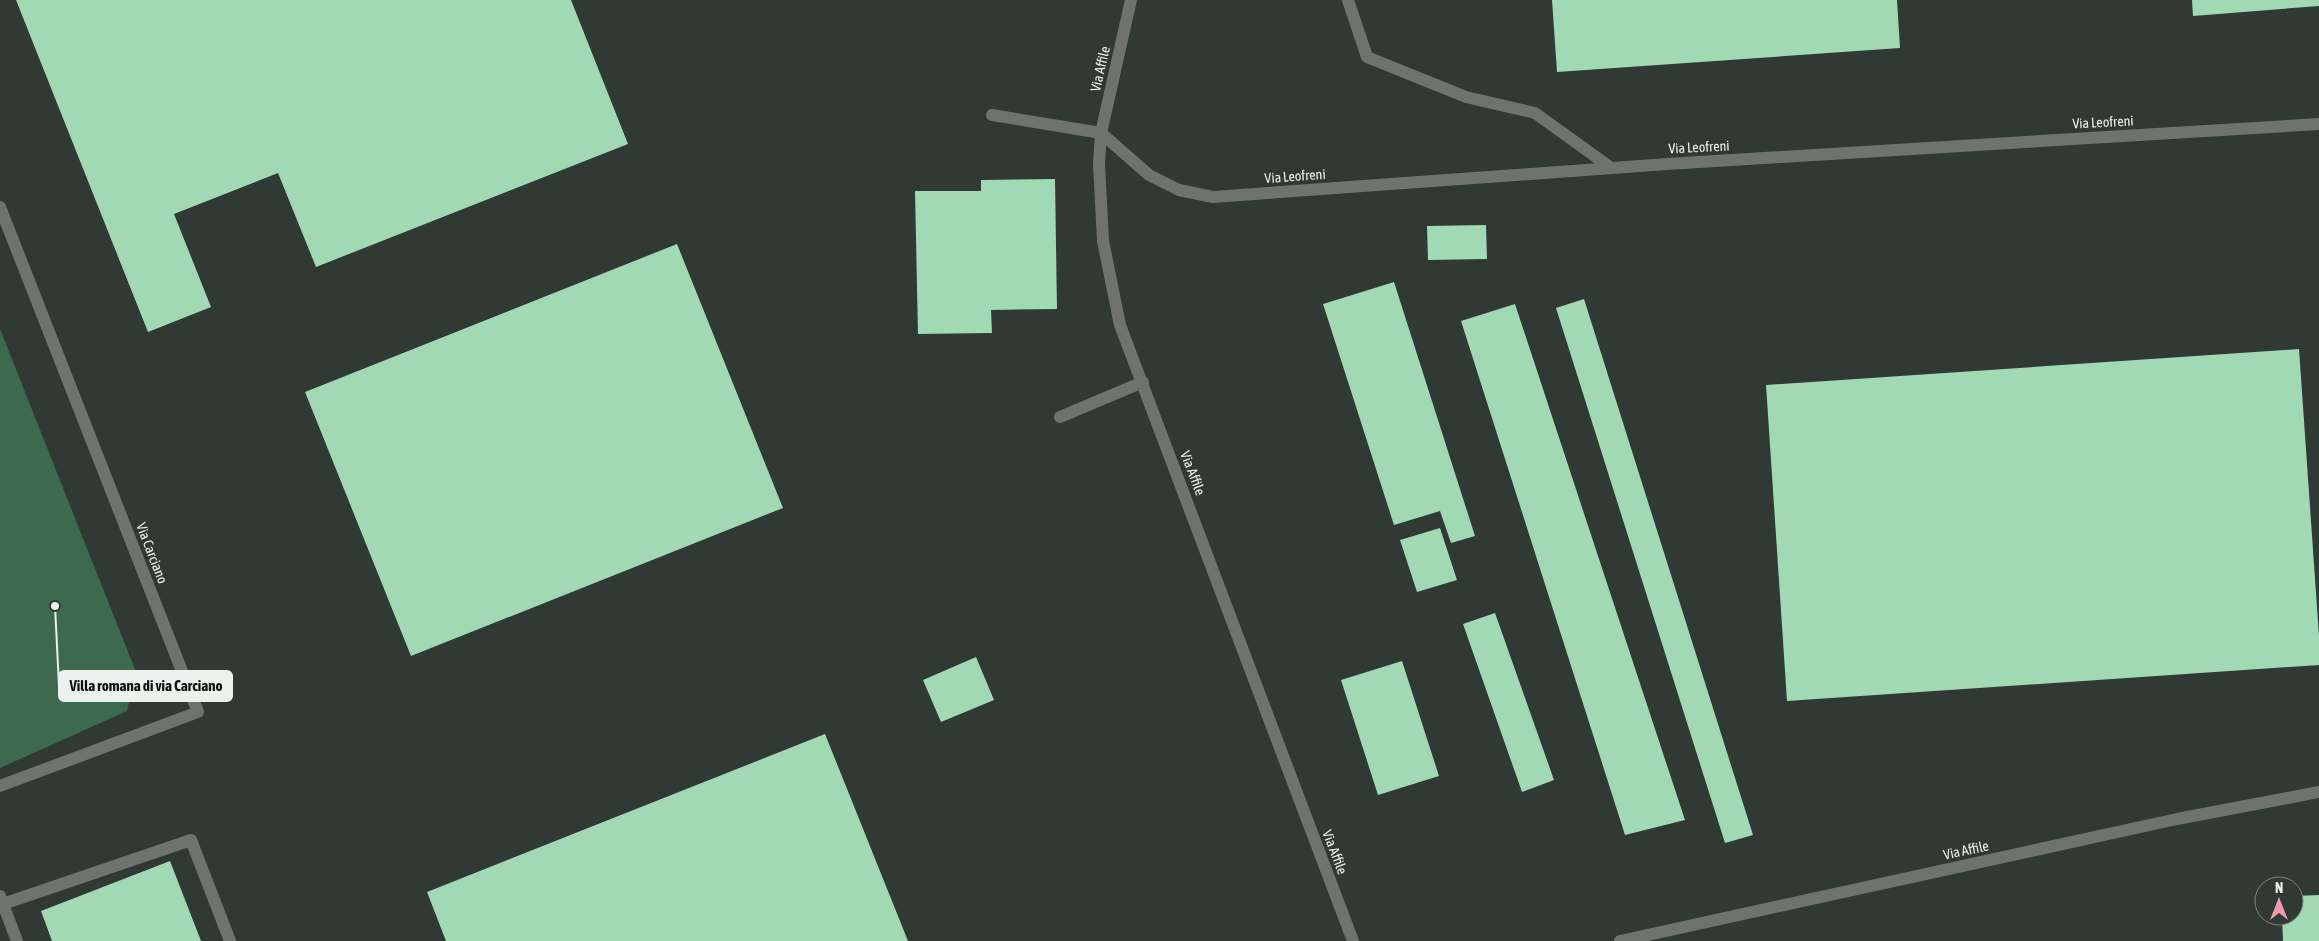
<svg xmlns="http://www.w3.org/2000/svg" width="2319" height="941" font-family="'Asap Condensed',sans-serif">
<style>
.green{fill:#3d694e}
.building{fill:#a1d9b5}
.lines{fill:none;stroke-linecap:round;stroke-linejoin:round}
.minor{stroke:#6f7370;stroke-width:12}
.labels{text-anchor:middle;dominant-baseline:central;stroke-width:5;stroke-linejoin:round;paint-order:stroke}
.street-label{font-size:14px;fill:#ebf1ed;stroke:#303933}
.leader{fill:none;stroke:#ebf1ed;stroke-width:2}
.callout-dot{fill:#ebf1ed;stroke:#303933;stroke-width:2}
.callout{fill:#ebf1ed;stroke:#ebf1ed;stroke-width:2}
.callout-label{font-size:15px;text-anchor:middle;font-weight:bold;fill:#111}
</style>
<rect width="100%" height="100%" fill="#303933"/>
<path class="green" d="M0,329L136,672L127,711L0,768Z"/>
<path class="building" d="M16,0H571L628,144L316,267L278,173L174,214L211,307L148,332Z
M1552,0H1897L1900,48L1557,72Z
M2192,0H2319V6L2193,16Z
M1055,179L1057,309L991,310L992,333L918,334L915,191H981V180Z
M1486,225L1487,259L1428,260L1427,226Z
M677,244L783,508L411,656L305,392Z
M1394,282L1475,536L1451,543L1440,511L1394,525L1323,304Z
M1584,299L1753,835L1725,843L1556,308Z
M1515,304L1685,820L1625,835L1461,321Z
M2299,349L2319,636V665L1787,701L1766,385Z
M1440,528L1457,580L1417,592L1400,540Z
M1495,613L1554,780L1522,792L1463,624Z
M976,657L994,700L941,722L923,680Z
M1402,661L1439,776L1378,795L1341,680Z
M825,734L908,941H446L427,892Z
M170,861L201,941H52L41,911Z
M2319,895V941H2283L2282,916H2294V896Z"/>
<g class="lines">
<path class="minor" d="M1131,0L1101,133L1099,164L1103,241L1120,325L1353,941
M1348,0L1367,57L1466,97L1535,113L1610,167
M992,115L1101,133L1149,175L1179,190L1213,197L1667,164L2319,124
M0,207L198,712L0,786
M1060,417L1143,382
M0,896L3,904L191,840L230,941
M3,904L17,941
M1620,941L2177,819L2319,792"/>
</g>
<g class="labels">
<g class="street-label">
<text transform="translate(1100 69) rotate(-77)">Via Affile</text>
<text transform="translate(2103 122) rotate(-3)">Via Leofreni</text>
<text transform="translate(1699 147) rotate(-3)">Via Leofreni</text>
<text transform="translate(1295 176) rotate(-4)">Via Leofreni</text>
<text transform="translate(1193 473) rotate(69)">Via Affile</text>
<text transform="translate(152 553) rotate(69)">Via Carciano</text>
<text transform="translate(1966 850) rotate(-12)">Via Affile</text>
<text transform="translate(1335 852) rotate(69)">Via Affile</text>
</g>
</g>
<path class="leader" d="M55 606L59 686"/>
<circle class="callout-dot" cx="55" cy="606" r="5"/>
<rect class="callout" x="59" y="671" width="173" height="30" rx="5"/>
<g class="callout-label">
<text x="146" y="691">Villa romana di via Carciano</text>
</g>
<g transform="translate(2279 901)"><circle r="24" fill="#303933" stroke="#7b837d"/>
<path d="M0-4L9 19L0 12L-9 19Z" fill="#f29aad"/>
<text y="-8" font-size="14" font-weight="bold" text-anchor="middle" fill="#ebf1ed">N</text>
</g>
</svg>
